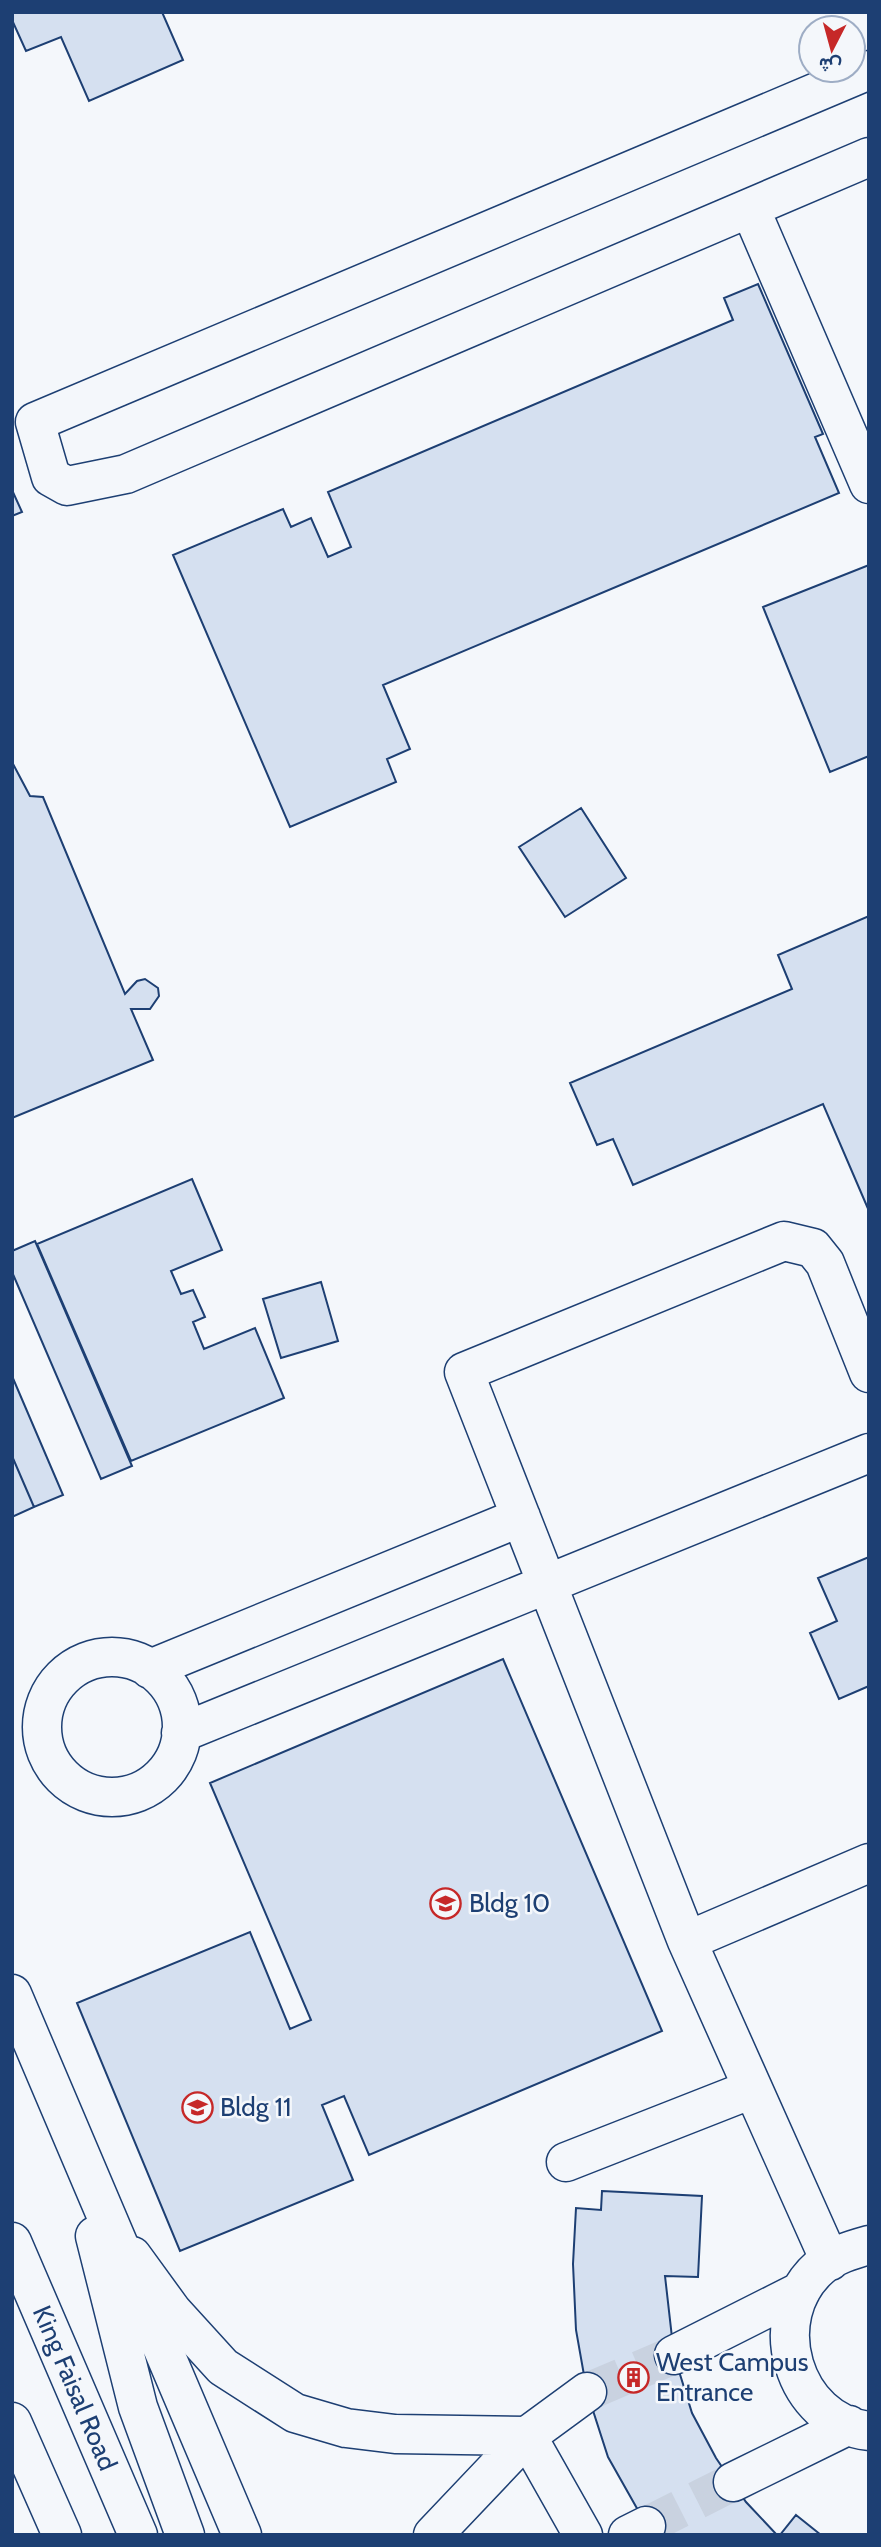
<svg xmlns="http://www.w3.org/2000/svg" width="881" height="2547" font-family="Cabin,Vazirmatn,sans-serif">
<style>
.building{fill:#d5e0f0;stroke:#1d3f73;stroke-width:2}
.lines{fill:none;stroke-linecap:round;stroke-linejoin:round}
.minor-tunnel{stroke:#c9d2e0;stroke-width:38;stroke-dasharray:38 19;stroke-linecap:butt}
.minor-casing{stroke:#1d3f73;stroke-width:41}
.major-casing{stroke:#1d3f73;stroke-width:41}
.highway-casing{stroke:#1d3f73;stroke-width:41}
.minor{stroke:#f4f7fb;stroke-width:38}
.major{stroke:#f4f7fb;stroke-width:38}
.highway{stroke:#f4f7fb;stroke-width:38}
.labels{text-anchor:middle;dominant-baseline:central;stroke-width:5;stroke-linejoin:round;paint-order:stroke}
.poi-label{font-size:26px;fill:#1d3f73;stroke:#f4f7fb;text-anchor:start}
.street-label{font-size:26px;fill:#1d3f73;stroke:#f4f7fb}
</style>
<rect width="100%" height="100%" fill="#f4f7fb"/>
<path class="building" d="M12,12H162L183,60L89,101L61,37L26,51L12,20Z
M758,284L823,434L815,437L839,493L383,685L410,749L387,759L396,782L290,827L173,555L283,509L291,527L311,518L328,557L351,547L328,492L733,320L724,298Z
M12,490L22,512L12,516Z
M869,565V756L830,772L763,607Z
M12,762L30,796L43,797L125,994L137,981L145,979L158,988L159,996L150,1009H131L153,1060L12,1118Z
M581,808L626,878L565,917L519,847Z
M869,916V1211L823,1104L633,1185L613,1139L597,1145L570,1083L792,989L778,955Z
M192,1179L222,1250L171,1271L181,1294L193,1290L205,1317L193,1322L204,1349L255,1328L284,1398L131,1461L37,1244Z
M35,1241L132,1466L101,1479L12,1272V1251Z
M321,1282L338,1341L281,1358L263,1299Z
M12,1376L63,1495L34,1507L12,1456Z
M12,1456L34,1507L12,1517Z
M869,1557V1686L839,1699L810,1633L837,1621L818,1578Z
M503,1659L662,2031L369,2155L344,2096L322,2105L353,2180L180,2251L77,2003L250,1932L290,2029L311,2020L210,1783Z
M602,2191L702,2196L698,2277L665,2276L674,2355L692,2413L716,2458L746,2502L777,2535H652L608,2457L587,2392L576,2330L573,2264L576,2208L601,2210Z
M796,2515L821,2535H780Z"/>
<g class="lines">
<path class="minor-tunnel" d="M587,2392L674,2355
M646,2526L733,2482"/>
<defs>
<path id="minor" d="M869,70L35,422L51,477L67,486L126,474L869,157
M750,208L869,484
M42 1727a70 70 0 1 1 140 0a70 70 0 1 1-140 0Z
M150,1669L521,1517
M181,1733L869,1453
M687,1941L869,1863
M566,2162L752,2089
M869,2245C851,2250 834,2255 820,2267C762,2318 793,2422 869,2431
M132,2256L172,2311L223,2367L295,2413L346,2428L395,2434L527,2436
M830,2261L687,1941L464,1372L784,1241L813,1248L825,1263L869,1373
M674,2355L801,2291
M527,2436L583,2535
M733,2482L849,2425
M433,2535L527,2436L587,2392
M628,2535L646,2526"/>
<path id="major" d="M12,1994L242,2535
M95,2236L138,2407L185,2535"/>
<path id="highway" d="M12,2242L138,2535
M12,2422L62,2535"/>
</defs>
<use href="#minor" class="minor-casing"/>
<use href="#major" class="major-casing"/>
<use href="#highway" class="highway-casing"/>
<use href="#minor" class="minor"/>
<use href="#major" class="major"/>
<use href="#highway" class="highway"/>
</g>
<defs>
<symbol id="university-ring" viewBox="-11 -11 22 22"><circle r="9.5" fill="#f4f7fb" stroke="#c62828" stroke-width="1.5"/><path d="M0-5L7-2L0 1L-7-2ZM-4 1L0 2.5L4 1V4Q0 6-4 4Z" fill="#c62828"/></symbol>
<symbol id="building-ring" viewBox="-11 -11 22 22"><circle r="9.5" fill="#f4f7fb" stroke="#c62828" stroke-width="1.5"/><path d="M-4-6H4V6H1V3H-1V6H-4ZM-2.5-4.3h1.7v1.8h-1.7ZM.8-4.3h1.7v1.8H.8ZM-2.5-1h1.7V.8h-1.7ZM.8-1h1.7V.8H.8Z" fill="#c62828"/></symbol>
</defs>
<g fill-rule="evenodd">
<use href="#university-ring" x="428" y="1886" width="35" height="35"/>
<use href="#university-ring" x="180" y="2090" width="35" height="35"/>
<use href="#building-ring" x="616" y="2360" width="35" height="35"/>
</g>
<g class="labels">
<g class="poi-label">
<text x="469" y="1903">Bldg 10</text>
<text x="220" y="2107">Bldg 11</text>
<text x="656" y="2362">West Campus<tspan x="656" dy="30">Entrance</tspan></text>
</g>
<g class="street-label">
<text transform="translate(75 2388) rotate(67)">King Faisal Road</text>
</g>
</g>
<rect width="881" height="2547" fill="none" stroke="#1d3f73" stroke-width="28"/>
<g transform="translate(832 49) rotate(186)"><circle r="33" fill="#f4f7fb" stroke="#9eadc5" stroke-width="2"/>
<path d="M0-5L12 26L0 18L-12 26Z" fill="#c62828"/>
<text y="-10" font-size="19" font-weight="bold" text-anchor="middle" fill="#1d3f73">ش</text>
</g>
</svg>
